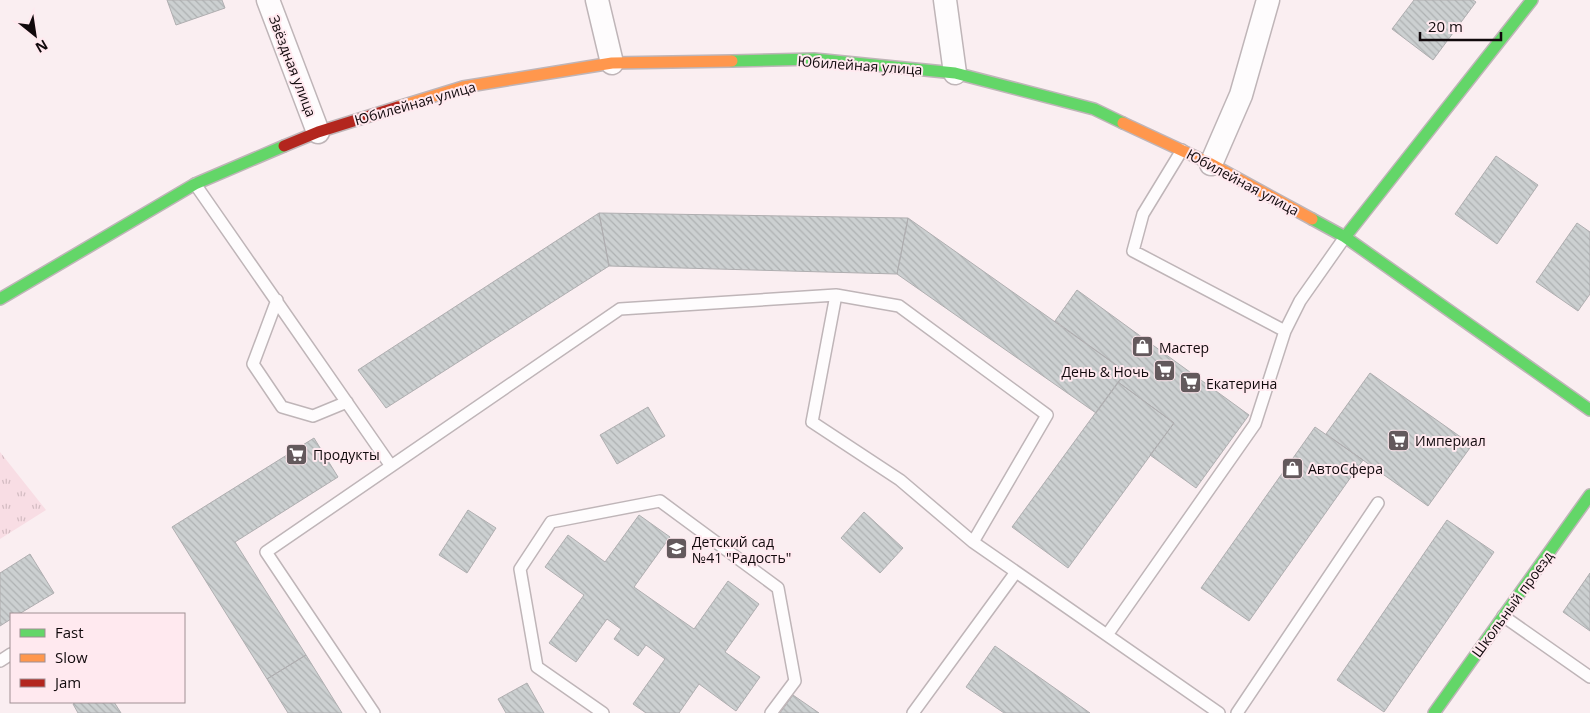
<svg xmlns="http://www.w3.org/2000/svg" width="1590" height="713" font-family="'Open Sans',sans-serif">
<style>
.grass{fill:url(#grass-tufts)}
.building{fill:url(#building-back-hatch);stroke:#afaeb0}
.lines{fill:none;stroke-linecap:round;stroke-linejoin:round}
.lane-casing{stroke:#bfb5b8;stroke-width:14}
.street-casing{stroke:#bfb5b8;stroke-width:25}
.fast-casing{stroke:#bfb5b8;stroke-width:14}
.slow-casing{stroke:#bfb5b8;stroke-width:14}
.jam-casing{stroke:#bfb5b8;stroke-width:14}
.lane{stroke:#fefcfd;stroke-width:11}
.street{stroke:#fefcfd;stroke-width:22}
.fast{stroke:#63d668;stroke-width:11}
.slow{stroke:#ff974d;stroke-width:11}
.jam{stroke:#b3261e;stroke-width:11}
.labels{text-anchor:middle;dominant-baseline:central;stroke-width:4;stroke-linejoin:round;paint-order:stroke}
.street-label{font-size:14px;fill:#11090c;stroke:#ffe9ef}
.poi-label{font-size:14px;fill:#11090c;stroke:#ffe9ef;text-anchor:start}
</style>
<defs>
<pattern id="grass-tufts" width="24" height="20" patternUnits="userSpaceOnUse" patternTransform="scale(1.25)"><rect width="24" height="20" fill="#f8dde4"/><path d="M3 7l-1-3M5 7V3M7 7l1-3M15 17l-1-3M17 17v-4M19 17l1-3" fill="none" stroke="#d4bcc2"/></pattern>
<pattern id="building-back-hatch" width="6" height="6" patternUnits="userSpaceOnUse" patternTransform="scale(1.25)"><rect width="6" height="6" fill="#ccd0d1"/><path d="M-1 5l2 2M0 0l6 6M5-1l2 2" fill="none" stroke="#aeb1b2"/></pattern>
</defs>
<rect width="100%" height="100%" fill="#faeef1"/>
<path class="grass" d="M0,452L46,510L0,539Z"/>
<path class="building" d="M167,0H222L225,8L176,25Z
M1414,0H1473L1476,2L1433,60L1392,29Z
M1496,156L1538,185L1497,244L1455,214Z
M599,213L609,266L386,408L358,370Z
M599,213L908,218L897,274L609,266Z
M908,218L1126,372L1096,413L897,274Z
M1577,223L1590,232V294L1578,311L1536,282Z
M1077,290L1249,415L1196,488L1150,455L1174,423L1118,382L1126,372L1055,321Z
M1370,373L1472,445L1428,506L1326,434Z
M1118,382L1174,423L1068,568L1012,527Z
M648,407L665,436L617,464L600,435Z
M1315,427L1363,460L1249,621L1201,588Z
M314,438L338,477L235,542L306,655L267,679L172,527Z
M468,510L496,528L467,573L439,555Z
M864,512L903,548L880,573L841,538Z
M639,515L670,537L634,587L694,629L728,581L759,604L725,652L760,677L736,711L699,684L679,713H646L633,704L665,659L646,645L638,656L614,639L621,629L607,619L576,662L549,643L584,595L545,567L568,535L605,562Z
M1447,520L1494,552L1384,712L1337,680Z
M30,554L54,593L19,614H11V619L0,626V573Z
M1590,573V631L1563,612Z
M995,646L1090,713H1004L966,687Z
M306,655L342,713H288L267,679Z
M527,683L544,713H506L498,699Z
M793,695L819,713H780Z
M76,702H114L121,713H78L73,704Z"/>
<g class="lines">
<defs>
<path id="lane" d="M1182,150L1143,214L1133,251L1285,331
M195,184L391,466
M836,295L812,422L900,480L973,542L1219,713
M277,300L253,364L282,407L313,416L347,402
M1503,616L1590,677
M1107,635L1255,424L1285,331L1300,301L1345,237
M0,661L11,654
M374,713L266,552L620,309L836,295L899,306L1047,415L973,542
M603,713L537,667L520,569L551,522L660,501L778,588L795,681L771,713
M913,713L1016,572
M1237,713L1378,503"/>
<path id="street" d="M268,0L318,132
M597,0L612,63
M945,0L955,73
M1211,164L1241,95L1268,0"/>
<path id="fast" d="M732,61L814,59L955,73L1094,109L1123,123
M1312,219L1345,237L1590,410
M1345,237L1532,0
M0,299L195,184L284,146
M1434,713L1590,495"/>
<path id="slow" d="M398,107L463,87L612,63L732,61
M1123,123L1211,164L1312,219"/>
<path id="jam" d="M284,146L318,132L398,107"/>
</defs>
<use href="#lane" class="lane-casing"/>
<use href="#street" class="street-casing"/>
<use href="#fast" class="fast-casing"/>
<use href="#slow" class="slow-casing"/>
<use href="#jam" class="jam-casing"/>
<use href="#lane" class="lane"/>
<use href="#street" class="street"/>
<use href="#fast" class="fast"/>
<use href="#slow" class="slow"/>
<use href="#jam" class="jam"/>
</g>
<defs>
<symbol id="shop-square" viewBox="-11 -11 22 22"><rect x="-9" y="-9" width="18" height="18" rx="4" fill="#63595c" stroke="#ffe9ef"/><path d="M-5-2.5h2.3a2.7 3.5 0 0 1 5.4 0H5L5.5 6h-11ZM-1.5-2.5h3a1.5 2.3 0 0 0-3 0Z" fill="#fff"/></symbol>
<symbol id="supermarket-square" viewBox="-11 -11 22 22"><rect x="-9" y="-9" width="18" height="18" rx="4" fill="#63595c" stroke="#ffe9ef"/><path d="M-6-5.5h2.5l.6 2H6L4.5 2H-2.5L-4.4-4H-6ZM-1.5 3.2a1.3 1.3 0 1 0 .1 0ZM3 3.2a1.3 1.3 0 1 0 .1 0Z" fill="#fff"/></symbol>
<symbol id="school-square" viewBox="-11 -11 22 22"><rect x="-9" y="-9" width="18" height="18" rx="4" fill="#63595c" stroke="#ffe9ef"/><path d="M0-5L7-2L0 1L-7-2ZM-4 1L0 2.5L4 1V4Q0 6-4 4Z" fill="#fff"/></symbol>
</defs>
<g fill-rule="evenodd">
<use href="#shop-square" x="1130" y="334" width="25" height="25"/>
<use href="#supermarket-square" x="1152" y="358" width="25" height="25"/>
<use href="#supermarket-square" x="1178" y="370" width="25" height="25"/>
<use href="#supermarket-square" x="1386" y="428" width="25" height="25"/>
<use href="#supermarket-square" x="284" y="442" width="25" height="25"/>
<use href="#shop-square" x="1280" y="456" width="25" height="25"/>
<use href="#school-square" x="664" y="536" width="25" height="25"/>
</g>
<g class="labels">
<g class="street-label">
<text transform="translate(860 65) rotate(4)">Юбилейная улица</text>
<text transform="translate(293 66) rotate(69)">Звёздная улица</text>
<text transform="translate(415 103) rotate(-16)">Юбилейная улица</text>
<text transform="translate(1243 182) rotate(28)">Юбилейная улица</text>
<text transform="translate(1512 604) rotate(-54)">Школьный проезд</text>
</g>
<g class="poi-label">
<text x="1159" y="347">Мастер</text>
<text x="1149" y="371" text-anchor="end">День &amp; Ночь</text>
<text x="1206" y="383">Екатерина</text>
<text x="1415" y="440">Империал</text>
<text x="313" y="454">Продукты</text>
<text x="1308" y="468">АвтоСфера</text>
<text x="692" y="541">Детский сад<tspan x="692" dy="16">№41 "Радость"</tspan></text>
</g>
</g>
<rect x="10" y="613" width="175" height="90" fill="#ffe9ef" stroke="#a08f94"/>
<rect x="20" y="629" width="25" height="8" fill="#63d668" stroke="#a08f94"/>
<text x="55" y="638" font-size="15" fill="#11090c">Fast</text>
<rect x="20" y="654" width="25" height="8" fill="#ff974d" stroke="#a08f94"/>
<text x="55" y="663" font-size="15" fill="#11090c">Slow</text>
<rect x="20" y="679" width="25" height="8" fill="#b3261e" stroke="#a08f94"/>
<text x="55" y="688" font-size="15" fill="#11090c">Jam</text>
<g transform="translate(35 35) rotate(150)" stroke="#ffe9ef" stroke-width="4" paint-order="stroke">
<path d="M0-4L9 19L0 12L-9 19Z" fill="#11090c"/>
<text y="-8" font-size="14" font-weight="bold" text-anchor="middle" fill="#11090c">N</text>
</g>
<path d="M1420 32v8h81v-8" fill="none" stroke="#11090c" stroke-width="2.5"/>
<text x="1428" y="32" font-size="15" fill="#11090c" stroke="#ffe9ef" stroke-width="4" paint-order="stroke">20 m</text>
</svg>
